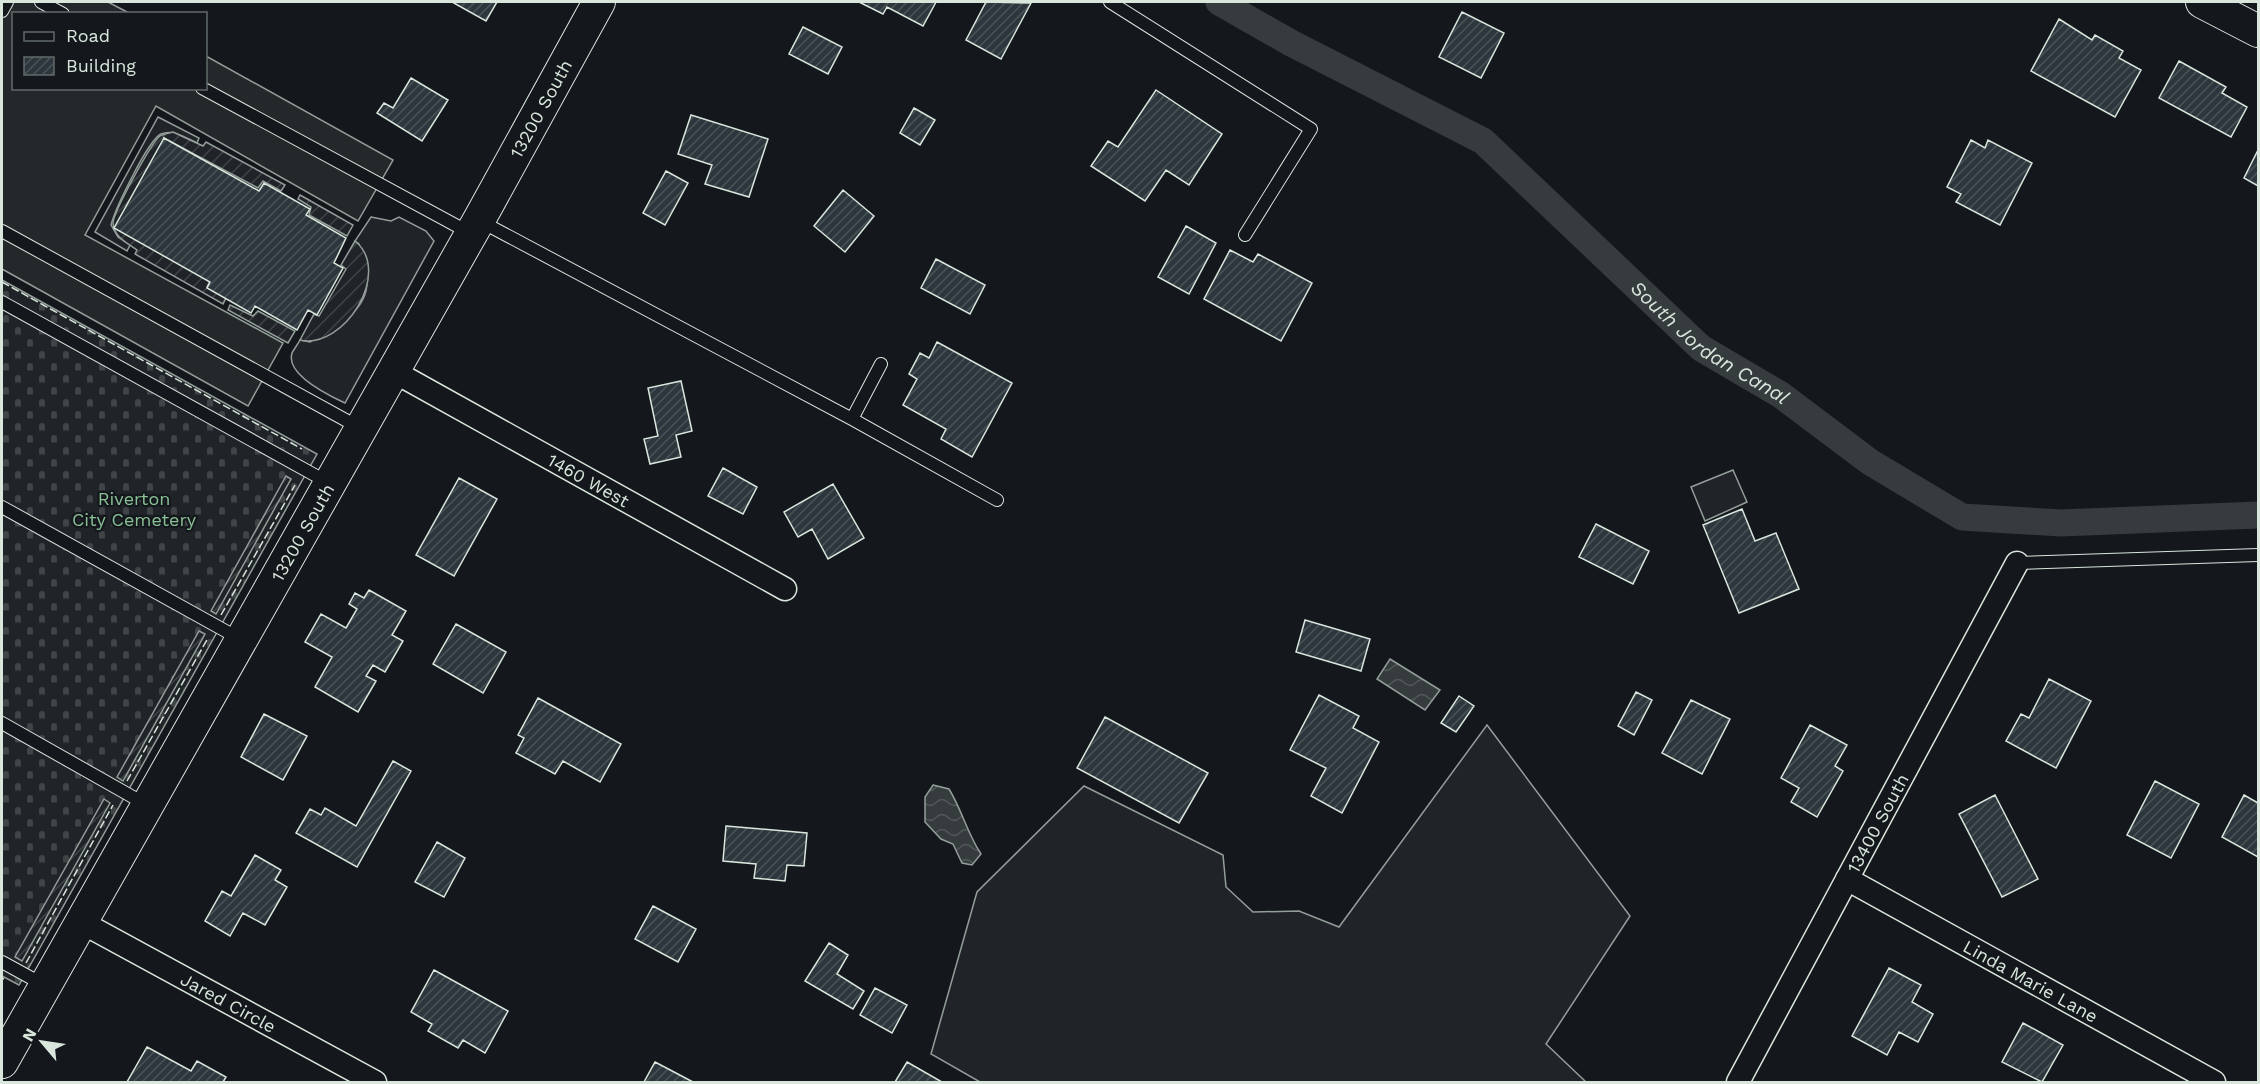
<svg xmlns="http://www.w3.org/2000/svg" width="2260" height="1084" font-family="'Work Sans',sans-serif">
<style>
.grass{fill:#202428;stroke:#939e99;stroke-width:1.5}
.cemetery{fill:url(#cemetery-stones);stroke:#939e99;stroke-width:1.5}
.garden{fill:url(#garden-furrows);stroke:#939e99;stroke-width:1.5}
.parking{fill:#24282b;stroke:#939e99;stroke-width:1.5}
.water{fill:url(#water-waves);stroke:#939e99;stroke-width:1.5}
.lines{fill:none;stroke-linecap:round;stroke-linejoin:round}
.canal{stroke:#363b3e;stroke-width:27}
.building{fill:url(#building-hatch);stroke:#d8e6dc;stroke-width:1.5}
.lane-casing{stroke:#d8e6dc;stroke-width:14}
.street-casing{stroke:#d8e6dc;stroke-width:25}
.secondary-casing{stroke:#d8e6dc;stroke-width:34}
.lane{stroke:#14181c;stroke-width:12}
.street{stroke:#14181c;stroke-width:22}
.secondary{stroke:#14181c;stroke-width:32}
.fence{stroke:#d8e6dc;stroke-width:1.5;stroke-dasharray:8 3;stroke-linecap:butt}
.labels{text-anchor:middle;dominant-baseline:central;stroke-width:4.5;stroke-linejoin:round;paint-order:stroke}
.street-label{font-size:18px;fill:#d8e6dc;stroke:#14181c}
.park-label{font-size:18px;fill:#8ac095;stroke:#14181c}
.water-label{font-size:20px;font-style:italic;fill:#d8e6dc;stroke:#14181c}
</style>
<defs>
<pattern id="cemetery-stones" width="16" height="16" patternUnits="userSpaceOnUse" patternTransform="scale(1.5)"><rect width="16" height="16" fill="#202428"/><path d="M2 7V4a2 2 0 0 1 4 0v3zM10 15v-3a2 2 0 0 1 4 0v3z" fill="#404447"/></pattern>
<pattern id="garden-furrows" width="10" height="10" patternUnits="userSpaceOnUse" patternTransform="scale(1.5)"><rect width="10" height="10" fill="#202428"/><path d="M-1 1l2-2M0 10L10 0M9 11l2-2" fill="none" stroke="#404447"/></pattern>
<pattern id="water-waves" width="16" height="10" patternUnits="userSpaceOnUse" patternTransform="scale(1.5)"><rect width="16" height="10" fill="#363b3e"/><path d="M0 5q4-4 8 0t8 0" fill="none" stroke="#525759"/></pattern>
<pattern id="building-hatch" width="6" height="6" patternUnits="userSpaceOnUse" patternTransform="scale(1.5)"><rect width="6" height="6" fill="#2c363c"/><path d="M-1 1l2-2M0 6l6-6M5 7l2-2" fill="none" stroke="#4a5358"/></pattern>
</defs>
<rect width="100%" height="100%" fill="#14181c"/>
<path class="grass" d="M158,117L199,138L197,143C186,138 173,129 161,134C148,140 115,209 111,225L118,237L130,245L127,251L95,232Z
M371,217L391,221L399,217L426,231L434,241L345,403C330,396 285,375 292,353C294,349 298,344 300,340L310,342C332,328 367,313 367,282C367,270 362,256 359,244L355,241Z
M1733,470L1747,502L1705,521L1691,487Z
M1487,725L1630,916L1546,1044L1586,1082H980L931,1054L977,892L1084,786L1223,855L1226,887L1253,912L1299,911L1339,927Z"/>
<path class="cemetery" d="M2,280L317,454L19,985L2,976Z"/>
<path class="garden" d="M173,132L203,146L206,142L285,185L281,191L263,181L258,188L164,138L210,281L207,287L226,298L223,304L135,254L137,250C127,243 114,237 113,223C113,213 151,143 160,136C163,134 169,133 173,132Z
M300,195L353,225L347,236L309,215L311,207L298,199Z
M355,241C393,272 344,350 300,340L314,314L319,316L346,269L341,265Z
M230,305L253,316L258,311L295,331L288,343L228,310Z
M286,476L291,479L216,614L211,611Z
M199,631L205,634L123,781L117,777Z
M104,799L110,803L22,961L15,957Z"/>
<path class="parking" d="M2,2H108L129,13L14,14V88H206V56L393,160L358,221L156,106L85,235L283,343L248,406L2,269Z"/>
<path class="water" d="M1390,659L1440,690L1425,710L1377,679Z
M933,785L949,789C962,810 967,833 981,854L972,865L962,863L953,844L941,839L925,822V797Z"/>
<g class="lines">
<path class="canal" id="s1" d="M1219,2L1291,43L1483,141L1701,348L1781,395L1870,462L1962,517L2061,523L2258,515"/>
</g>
<path class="building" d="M452,2H497L486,21Z
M859,2H936L923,26L887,7L883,14Z
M986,2L1031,3L1001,59L966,40Z
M1462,12L1504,33L1481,78L1439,57Z
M2059,19L2092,40L2095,35L2123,51L2119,58L2141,70L2115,117L2031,71Z
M803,27L842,47L828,74L789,54Z
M2179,61L2226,87L2222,93L2247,107L2231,137L2159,98Z
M411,78L448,100L422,141L377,113L384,103L393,108Z
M1156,90L1222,134L1189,185L1166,170L1145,201L1091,166L1108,141L1118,147Z
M914,108L935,120L920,145L900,133Z
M691,115L768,139L749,197L705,184L712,165L678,154Z
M164,138L259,191L264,183L310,209L306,215L346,238L334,263L343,268L317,315L308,310L297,330L255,306L251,313L207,288L210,282L114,228Z
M1971,140L1985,148L1988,140L2032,163L2000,225L1956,202L1961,194L1947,187Z
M2258,150V186L2244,178Z
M666,171L688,183L665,225L643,213Z
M843,190L874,216L845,252L814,226Z
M1186,226L1216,243L1189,294L1158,277Z
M1230,250L1253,262L1258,254L1312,283L1281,341L1204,299Z
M936,259L985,285L970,314L921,288Z
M937,342L1012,383L972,457L941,439L946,429L903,405L917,379L909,374L920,353L929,358Z
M681,381L692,431L676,435L681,457L650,464L644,439L658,436L648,388Z
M723,468L757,487L743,514L708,496Z
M459,478L497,499L454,576L416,555Z
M833,484L864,538L828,559L812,529L798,537L784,512Z
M1742,509L1755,541L1776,533L1799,589L1739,613L1703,525Z
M1596,524L1649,551L1633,584L1579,557Z
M369,590L406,611L392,635L403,641L385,672L373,665L366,676L376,681L358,712L315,687L332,657L305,642L321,614L346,628L357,609L349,604L355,593L364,598Z
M1305,620L1370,639L1361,671L1296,652Z
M456,624L506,652L483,693L433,664Z
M2049,679L2091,701L2056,768L2006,741L2021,714L2029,718Z
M1636,692L1652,700L1634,735L1618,726Z
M1319,695L1359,716L1353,728L1379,742L1342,813L1311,796L1326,768L1290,750Z
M1459,696L1474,706L1456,732L1441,723Z
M538,698L621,744L600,782L563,761L555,774L516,753L524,738L518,735Z
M1691,700L1730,719L1702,774L1662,753Z
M264,714L307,736L283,780L241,757Z
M1105,717L1208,773L1179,823L1077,768Z
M1810,725L1847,745L1835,766L1843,771L1817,817L1791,802L1799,788L1781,778Z
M393,761L411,771L357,867L296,833L310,809L321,815L325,808L356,826Z
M2155,781L2199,804L2171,858L2127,835Z
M1995,795L2038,879L2002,897L1959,814Z
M2244,795L2258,803V857L2222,837Z
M726,826L807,833L804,866L787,865L785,881L754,878L756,864L723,861Z
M437,842L465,858L444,897L415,882Z
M255,855L281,870L275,880L287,887L265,925L243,913L230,936L205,921L222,891L231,896Z
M653,906L696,929L678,962L635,939Z
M829,943L848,955L837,974L864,991L853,1009L805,981Z
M1889,968L1921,985L1912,1002L1933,1014L1918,1042L1899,1032L1887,1055L1852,1036Z
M434,970L508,1011L485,1053L463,1040L458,1048L428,1031L432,1024L411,1012Z
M875,988L907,1005L892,1033L860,1015Z
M2023,1023L2063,1045L2042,1082L2002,1062Z
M147,1047L191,1071L197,1061L226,1077L223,1082H127Z
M655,1062L693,1082H644Z
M907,1062L942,1082H895Z"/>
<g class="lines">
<defs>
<path id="lane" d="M41,2L63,14
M1110,2L1311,129L1245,235
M2,11L7,2
M202,88L470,233
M480,221L852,419L997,500
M2,231L360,428
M2,302L329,483
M852,419L881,364
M2,507L240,639
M2017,563L2258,555
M2,723L147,805
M2,962L44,985"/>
<g id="street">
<path id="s2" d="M393,371L785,589"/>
<path id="s3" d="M1847,879L2214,1082"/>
<path id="s4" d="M81,922L375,1082"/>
<path id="s5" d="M1738,1082L2017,563"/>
</g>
<g id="secondary">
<path d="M2202,2L2258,31"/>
<path id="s6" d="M2,1062L479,220L599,2"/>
</g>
</defs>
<use href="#lane" class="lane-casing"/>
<use href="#street" class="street-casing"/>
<use href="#secondary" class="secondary-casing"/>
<use href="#lane" class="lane"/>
<use href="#street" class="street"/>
<use href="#secondary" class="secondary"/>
<path class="fence" d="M2,282L302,449
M221,615L295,485
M127,781L208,638
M26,963L113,805
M2,978L4,979"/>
</g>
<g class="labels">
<g class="street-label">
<text stroke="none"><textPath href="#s6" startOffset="1095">13200 South</textPath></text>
<text stroke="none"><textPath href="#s2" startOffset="224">1460 West</textPath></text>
<text stroke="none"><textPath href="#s6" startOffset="609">13200 South</textPath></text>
<text stroke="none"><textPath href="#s5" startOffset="294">13400 South</textPath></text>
<text stroke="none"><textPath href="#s3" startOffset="210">Linda Marie Lane</textPath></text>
<text stroke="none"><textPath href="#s4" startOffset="168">Jared Circle</textPath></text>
</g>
<g class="park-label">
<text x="134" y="498">Riverton<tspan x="134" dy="21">City Cemetery</tspan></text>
</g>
<g class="water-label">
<text stroke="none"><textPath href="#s1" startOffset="603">South Jordan Canal</textPath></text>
</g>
</g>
<rect width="2260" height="1084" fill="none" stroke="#d8e6dc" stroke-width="6"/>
<rect x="12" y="12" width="195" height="78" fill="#14181c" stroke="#626a69" stroke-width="1.5"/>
<rect x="24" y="32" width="30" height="9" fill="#14181c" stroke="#626a69" stroke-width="1.5"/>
<text x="66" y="42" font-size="18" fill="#d8e6dc">Road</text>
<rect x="24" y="57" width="30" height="18" fill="url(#building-hatch)" stroke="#626a69" stroke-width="1.5"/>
<text x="66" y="72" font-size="18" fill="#d8e6dc">Building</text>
<g transform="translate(42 1042) rotate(299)" stroke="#14181c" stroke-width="4.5" paint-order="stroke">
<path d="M0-4.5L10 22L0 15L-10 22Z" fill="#d8e6dc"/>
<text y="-9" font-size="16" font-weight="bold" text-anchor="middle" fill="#d8e6dc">N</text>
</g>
</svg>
